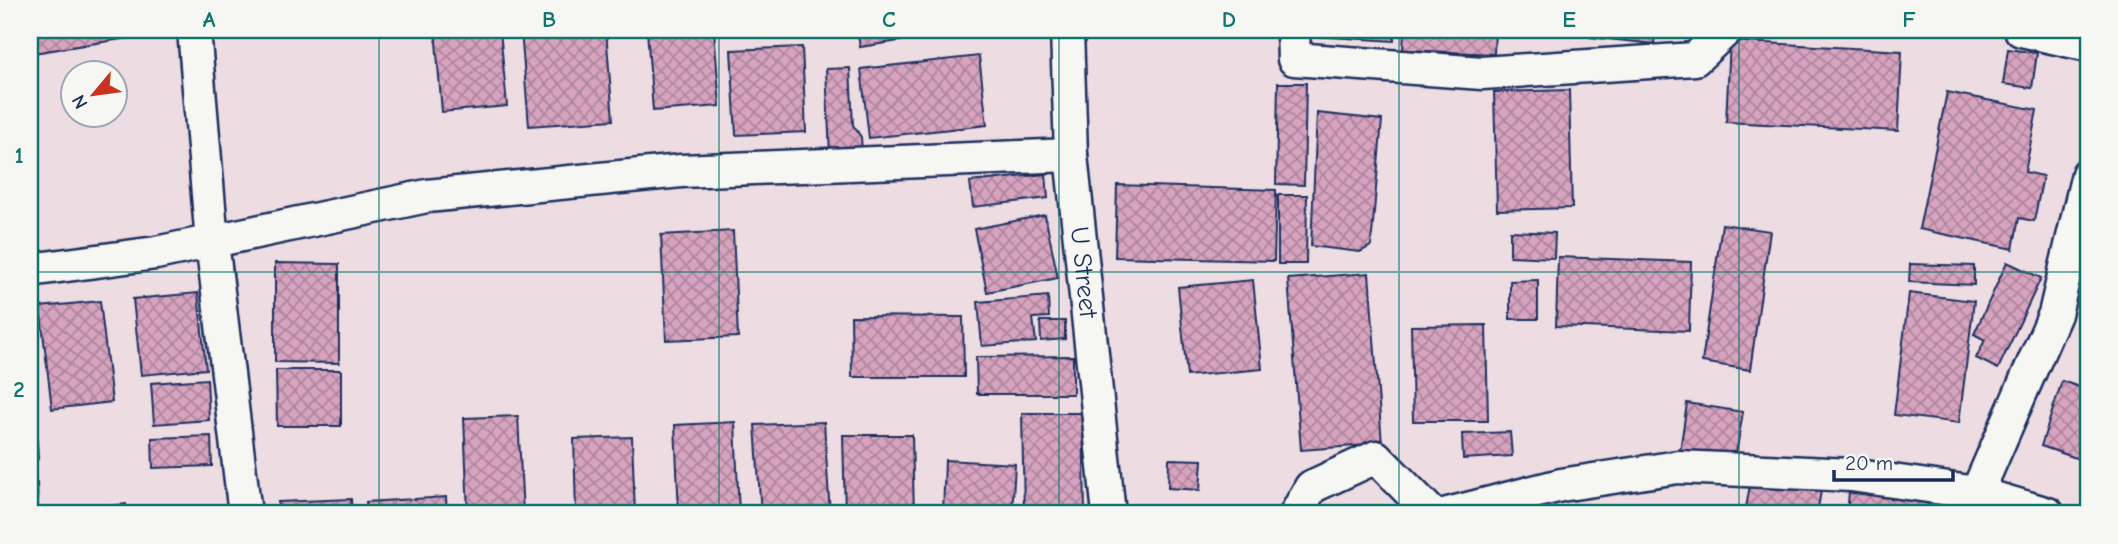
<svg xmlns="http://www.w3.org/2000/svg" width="2118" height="544" font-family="'Comic Neue',sans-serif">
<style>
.building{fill:url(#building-cross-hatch);stroke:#1b2f5e;stroke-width:2}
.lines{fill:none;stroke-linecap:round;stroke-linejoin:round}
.street-casing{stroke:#1b2f5e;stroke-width:37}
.street{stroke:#f6f6f2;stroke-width:32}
.grid{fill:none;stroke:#0f766e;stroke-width:2;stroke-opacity:0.55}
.labels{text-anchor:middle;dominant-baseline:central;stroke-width:5;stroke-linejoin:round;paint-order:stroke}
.street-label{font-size:26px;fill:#1b2f5e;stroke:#f6f6f2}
.neatline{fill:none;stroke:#0f766e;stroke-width:2.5}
.grid-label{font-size:23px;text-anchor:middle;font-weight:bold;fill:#0f766e}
</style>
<defs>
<pattern id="building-cross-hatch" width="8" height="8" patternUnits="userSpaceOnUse" patternTransform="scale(1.75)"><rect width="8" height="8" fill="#d7a3be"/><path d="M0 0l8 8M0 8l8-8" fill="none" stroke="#ae859e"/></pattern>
</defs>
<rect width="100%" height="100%" fill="#eddde2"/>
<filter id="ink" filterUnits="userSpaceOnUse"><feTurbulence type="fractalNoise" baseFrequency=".0143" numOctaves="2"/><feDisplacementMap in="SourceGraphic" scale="14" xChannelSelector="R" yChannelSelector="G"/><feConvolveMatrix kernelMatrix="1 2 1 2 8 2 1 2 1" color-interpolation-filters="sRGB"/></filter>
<g filter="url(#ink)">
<path class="building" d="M30,30H165L166,32L33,53Z
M435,30H500L507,106L442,112Z
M606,30L613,120L529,126L521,31Z
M647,30H714L720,106L653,111Z
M857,30H970L860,47Z
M1316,30H1394V41L1315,36Z
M1404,30H1495L1494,54L1403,50Z
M1590,30H1656L1654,44L1590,37Z
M1730,41L1902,51L1898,131L1726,122Z
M802,47L806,132L736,135L731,50Z
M2008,49L2037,53L2032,88L2003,84Z
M979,56L987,125L869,138L861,69Z
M850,68L853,125L861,137L862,153L830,155L826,69Z
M1278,83H1306L1304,185L1276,184Z
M1569,90L1572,208L1497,210L1494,92Z
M1947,92L2037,110L2025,172L2043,176L2034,221L2019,218L2013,249L1919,229Z
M1317,113L1382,120L1371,246L1360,252L1311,246Z
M1046,174L1048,198L973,207L970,182Z
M1117,185L1276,190L1274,261L1115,257Z
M1278,195H1307L1306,264H1278Z
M1045,215L1058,278L987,292L974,229Z
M1722,224L1770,231L1750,370L1702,362Z
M733,231L738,337L666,340L661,235Z
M1510,231L1555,233L1554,258L1510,256Z
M1558,257L1691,262L1689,331L1556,326Z
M2007,262L2041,278L1998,369L1976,358L1985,340L1974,334Z
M275,263L339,264V363L275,362Z
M1910,264L1974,266V285L1909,282Z
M1369,273L1382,444L1301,450L1288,279Z
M1253,280L1262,369L1187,376L1178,287Z
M1538,280V319H1510V281Z
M198,293L206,369L141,375L133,299Z
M1909,293L1974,301L1959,423L1894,415Z
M1048,296L1049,317L1033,318L1036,342L982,346L978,302Z
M100,301L112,402L52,409L40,307Z
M851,316L963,317L964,377H852Z
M1040,321H1065V339L1041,341Z
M30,322L38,459L30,460Z
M1486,325L1488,421H1413L1411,326Z
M1073,356V394H977L976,357Z
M276,370H341V426H277Z
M207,379L209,420L154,424L151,383Z
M2062,381L2088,390V462L2041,446Z
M1687,403L1743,412L1735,460L1680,451Z
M1022,413H1083L1085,513L1024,514Z
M518,416L523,514H468L464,418Z
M735,422L739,514H679L675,425Z
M824,422L830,514H761L755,425Z
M1510,432L1512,456L1463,459L1462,434Z
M843,435H912L914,514H845Z
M211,436L212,466L153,468L152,438Z
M632,437L635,514H576L574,439Z
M1169,459L1202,460L1200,490L1168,488Z
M945,460L1015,464L1012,514H943Z
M1751,479L1821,491L1817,514H1745Z
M30,483H37L38,514H30Z
M1849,492L1928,498L1927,514H1847Z
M446,497L447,514H367L366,502Z
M351,499L352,514H279L278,502Z
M126,504L127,514H63L62,511Z"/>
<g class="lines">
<defs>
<g id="street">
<path d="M194,30L212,242L245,514"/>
<path id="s1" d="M1067,30L1071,155L1109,514"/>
<path d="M1293,30L1294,59L1482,73L1589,66L1695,59L1726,30"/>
<path d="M2021,30L2088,45"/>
<path d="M30,270L156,253L427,196L681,171L1071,155"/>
<path d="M1977,493L2055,314L2088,174"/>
<path d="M1296,514L1311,487L1376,457L1432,514"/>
<path d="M1448,514L1561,485L1678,467L1851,475L1977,493L2048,514"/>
</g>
</defs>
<use href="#street" class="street-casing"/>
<use href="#street" class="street"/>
</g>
</g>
<path class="grid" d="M379,30V514M719,30V514M1059,30V514M1399,30V514M1739,30V514M30,272H2088"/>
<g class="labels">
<g class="street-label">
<text stroke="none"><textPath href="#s1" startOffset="243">U Street</textPath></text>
</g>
</g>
<rect width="2118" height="544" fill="none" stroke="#f6f6f2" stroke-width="77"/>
<g transform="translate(94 94) rotate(241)"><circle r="33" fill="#f6f6f2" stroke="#9ea6b7" stroke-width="2"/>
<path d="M0-5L12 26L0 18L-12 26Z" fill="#c8321e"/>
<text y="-10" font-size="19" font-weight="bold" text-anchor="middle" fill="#1b2f5e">N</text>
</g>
<path d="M1834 470v10h119v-10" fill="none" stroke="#1b2f5e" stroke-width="3.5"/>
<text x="1845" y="470" font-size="21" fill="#1b2f5e" stroke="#f6f6f2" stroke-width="5" paint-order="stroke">20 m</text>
<rect x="38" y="38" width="2042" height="467" class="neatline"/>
<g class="grid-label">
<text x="209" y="27">A</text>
<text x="549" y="27">B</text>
<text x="889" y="27">C</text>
<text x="1229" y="27">D</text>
<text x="1569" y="27">E</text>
<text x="1909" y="27">F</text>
<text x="19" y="163">1</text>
<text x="19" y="397">2</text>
</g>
</svg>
